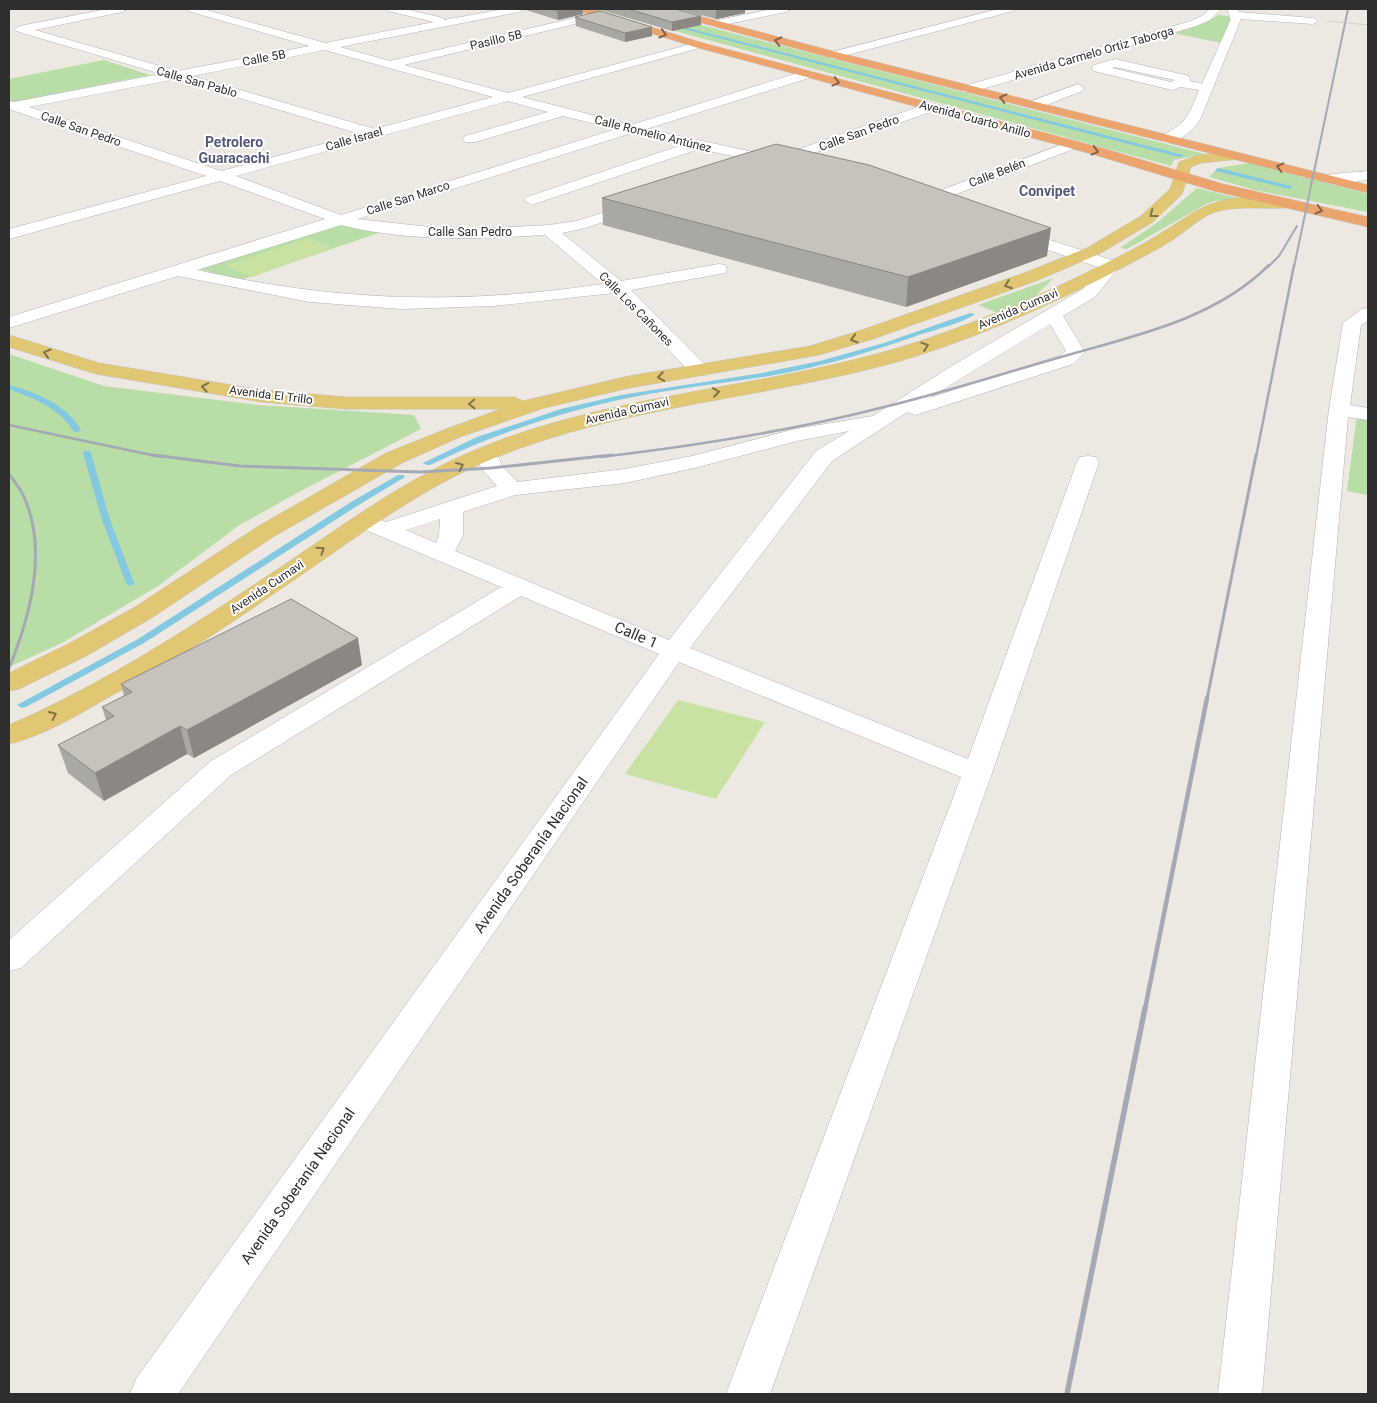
<svg xmlns="http://www.w3.org/2000/svg" width="1377" height="1403" font-family="Roboto,sans-serif">
<style>
.green{fill:#b9dda6}
.pitch{fill:#c8e2a3}
.lines{fill:none;stroke-linecap:round;stroke-linejoin:round}
.stream{fill:#83c9e1;fill-rule:evenodd}
.minor-casing{stroke:#b3b4bc;stroke-width:1}
.major-casing{stroke:#c4c4c4;stroke-width:1}
.highway-casing{stroke:#c4c4c4;stroke-width:1}
.minor{fill:#fff;fill-rule:evenodd}
.major{fill:#e1c773;fill-rule:evenodd}
.highway{fill:#eca46f;fill-rule:evenodd}
.rail-far4{stroke:#a5a8b5;stroke-width:2}
.rail-far3{stroke:#a5a8b5;stroke-width:2.5}
.rail-far2{stroke:#a5a8b5;stroke-width:3}
.rail-far1{stroke:#a5a8b5;stroke-width:4.5}
.rail{stroke:#a5a8b5;stroke-width:5.5}
.path-bridge{stroke:#c4c4c4;stroke-width:1;stroke-dasharray:2 1;stroke-linecap:butt}
.wall{fill:#aaa8a3}
.shaded-wall{fill:#8b8884}
.building{fill:#c6c3bd;stroke:#8b8884}
.oneway{stroke:#84634b}
.oneway2{stroke:#7f734d}
.labels{text-anchor:middle;dominant-baseline:central;stroke-width:4;stroke-linejoin:round;paint-order:stroke}
.far-street-label{font-size:12px;fill:#2e2e2e;stroke:#fff}
.far-neighbourhood-label{font-size:14px;font-weight:bold;fill:#535a7a;stroke:#fff}
.street-label{font-size:15px;fill:#2e2e2e;stroke:#fff}
</style>
<rect width="100%" height="100%" fill="#ede8e2"/>
<path class="green" d="M594,9H646L697,24L1205,154L1174,160L1171,166Z
M1218,15L1229,16L1231,22L1221,43L1173,33L1205,23Z
M104,60L150,75L13,102L9,101V79Z
M1250,163L1368,194V212L1255,190L1209,177L1218,168Z
M1197,188L1241,199L1214,201L1206,204L1127,249L1120,248L1158,222Z
M336,225L384,231L241,280L198,269Z
M1054,278L1032,299L998,313L978,305Z
M9,354L104,386L259,405L414,415L421,429L297,493L238,526L158,586L62,643L9,667Z
M1357,415L1368,417V495L1347,491Z"/>
<path class="pitch" d="M307,238L334,248L252,277L225,266Z
M678,700L765,722L716,799L625,774Z"/>
<g class="lines">
<path class="stream" d="M672,24L1183,155L1184,156L1179,157L672,26Z
M1218,168L1291,186L1292,187L1289,189L1216,171L1215,170Z
M970,313L975,314C963,323 934,330 919,335C873,351 828,365 780,374C737,382 693,386 649,394C573,408 500,431 430,465H427L423,463L477,437L561,409L621,395L762,373L820,361L884,343Z
M9,385C35,392 68,405 81,430L77,432H74C60,408 34,399 9,389Z
M84,451H90L91,453L110,520L134,583L133,585L130,586L126,583L102,520L83,453Z
M398,475H404L405,477L357,506L144,643L26,707L22,708L17,705L138,639L351,502Z"/>
<defs>
<path id="minor" d="M107,9H127L122,12L35,30L177,71L310,46L188,11L187,9H203L325,43L434,22L388,11L387,9H405L443,18L444,20L504,9H524L519,12L340,47L390,61L600,12L605,15L604,17L404,65L508,93L695,43H703V47L522,97L631,125L804,71H812L814,74L812,77L646,129L777,157L926,104L931,103L937,107L936,110L772,168L767,167L765,163L699,149L537,203L532,205L524,200L527,197L682,145L632,133L357,219L457,230L549,225L577,221L639,201L644,203L647,206L644,209L585,228L562,233L621,281L719,264L725,265L727,269L725,273L631,290L707,367L710,371L707,375H693L614,293L493,306L401,309L310,302L178,276L9,328V317L325,219L220,181L9,239V229L206,176L9,109V101L14,102L161,74L16,31L14,29L20,26ZM325,50L493,97L375,129L192,76ZM176,79L360,134L221,171L29,107ZM508,101L548,112L465,136L463,139L465,142H475L563,116L616,129L341,215L236,176ZM341,225C408,242 477,239 545,235L603,284C460,305 338,302 197,270Z
M772,9H791L786,12L713,27L708,24L713,21Z
M998,9H1014L1013,11L832,59L826,55L828,53Z
M1210,9H1221L1210,20L1196,26L972,92H964L962,89L964,86L1188,22L1202,16Z
M1227,9H1237L1239,12L1313,18L1318,21L1313,24L1241,19L1200,120C1192,131 1177,146 1162,142L1160,139L1162,136C1188,122 1188,117 1199,90L1180,87L1172,90L1094,71L1092,68L1094,65L1115,59L1189,76L1190,81L1202,84L1231,19ZM1115,67L1175,80L1171,82L1112,68Z
M1078,84L1084,88L1082,91L1039,108L1034,109L1028,105L1029,102Z
M1071,141L1078,145L1076,148L928,205L923,207L915,202L918,199Z
M1368,171V179C1358,182 1327,188 1320,179C1325,172 1357,173 1368,171Z
M1013,228L1118,262L1120,266L1095,297L1063,316L1085,352L1073,364L922,413L915,415L907,412L832,461L690,648L968,759L1077,462L1080,457L1088,456L1096,457L1099,462L992,773L770,1394H726L961,777L679,662L178,1394H130L136,1379L659,654L521,596L231,775L21,968L9,971V940L211,761L501,587L356,526L352,521L356,516L364,514L386,522L497,486L481,468L476,453L479,448L487,447L495,448L502,466L517,482L625,469L692,456L795,429L873,416L955,364L1083,289L1101,268L1007,236L1005,233L1007,230ZM1050,324L1066,351L1059,356L929,398ZM849,431L816,451L669,640L455,551L463,536V512L515,495L625,483L694,468L797,441ZM440,519L439,536L436,543L406,530Z
M1368,308V321L1361,325L1350,405L1368,408V420L1348,417L1262,1394H1218L1329,409L1343,323L1362,309Z"/>
<path id="major" d="M1234,152L1241,156L1239,159L1201,163L1191,167L1182,194L1153,222L1099,254L1036,281L873,339L819,355L629,388L544,408L460,437L402,463L273,537L153,617L88,655L19,689L9,691V673L70,643L135,607L257,527L386,453L446,429L501,409H346L262,402L96,374L9,347V335L99,363L262,390L346,397H514L523,401L629,376L810,346L859,331L1024,273L1087,248L1141,216L1170,189L1179,162L1198,155Z
M1251,197L1290,199L1298,204C1285,214 1235,201 1208,215C1192,224 1178,238 1161,247C1083,290 986,336 900,361C765,399 623,405 492,459C436,482 383,518 333,553C263,601 193,651 118,692C84,711 47,735 9,744V725C108,682 197,623 287,563C347,522 408,478 475,450C626,387 793,389 946,332C1002,312 1057,288 1110,261C1126,253 1142,245 1158,235C1195,213 1204,199 1251,197Z"/>
<path id="highway" d="M578,9H593L703,43L1102,148L1223,184L1368,217V227L1214,191L1092,154L695,47L579,11Z
M656,9H672L836,52L1368,185V193L828,57L657,11Z"/>
</defs>
<use href="#minor" class="minor-casing"/>
<use href="#major" class="major-casing"/>
<use href="#highway" class="highway-casing"/>
<use href="#minor" class="minor"/>
<use href="#major" class="major"/>
<use href="#highway" class="highway"/>
<path class="rail-far4" d="M1268,267L1279,256L1297,226
M1294,267L1348,9"/>
<path class="rail-far3" d="M9,425L161,457
M601,457C693,446 786,432 876,409C936,395 995,376 1054,359C1128,337 1212,322 1269,265
M1256,457L1294,265"/>
<path class="rail-far2" d="M153,455L240,466L420,472L491,468L612,455
M9,474C14,481 20,488 24,497C48,550 30,617 9,668
M1207,699L1256,455"/>
<path class="rail-far1" d="M1145,1009L1207,698"/>
<path class="rail" d="M1067,1394L1145,1008"/>
<path class="path-bridge" d="M1327,21L1368,25"/>
</g>
<path class="wall" d="M525,9H582L583,14L558,20L526,10Z
M599,9H675L701,16V25L672,31Z
M678,9H745V13L716,19Z
M575,17L652,36L625,42L576,26Z
M602,198L1047,256L906,307L603,225Z
M362,665L194,758L187,754L104,801L68,773L58,745L106,720L102,707L124,696L121,684Z"/>
<path class="shaded-wall" d="M567,9H582L583,14L558,20L557,11Z
M716,9H745V13L716,19Z
M701,16V25L672,31V22Z
M652,27V36L625,42V33Z
M1051,228L1047,256L906,307L908,277Z
M358,638L362,665L194,758L187,730Z
M180,726L187,754L104,801L95,773Z"/>
<path class="building" d="M550,9H567L557,11Z
M628,9H675L701,16L672,22Z
M600,11L652,27L625,33L575,17Z
M776,144L869,165L1051,228L908,277L602,198Z
M291,599L358,638L187,730L180,726L95,773L58,745L114,716L102,707L132,692L121,684Z"/>
<defs><path id="oneway-chevron" d="M-2-3.5L2.5 0L-2 3.5" fill="none" stroke-width="1.6" stroke-linecap="round" stroke-linejoin="round" transform="scale(1.25)"/></defs>
<g class="oneway">
<use href="#oneway-chevron" transform="translate(663 34) rotate(17)"/>
<use href="#oneway-chevron" transform="translate(778 41) rotate(-166)"/>
<use href="#oneway-chevron" transform="translate(836 82) rotate(15)"/>
<use href="#oneway-chevron" transform="translate(1003 98) rotate(-166)"/>
<use href="#oneway-chevron" transform="translate(1095 151) rotate(15)"/>
<use href="#oneway-chevron" transform="translate(1280 167) rotate(-166)"/>
<use href="#oneway-chevron" transform="translate(1319 210) rotate(14)"/>
</g>
<g class="oneway2">
<use href="#oneway-chevron" transform="translate(1153 214) rotate(142)"/>
<use href="#oneway-chevron" transform="translate(1008 285) rotate(160)"/>
<use href="#oneway-chevron" transform="translate(854 339) rotate(164)"/>
<use href="#oneway-chevron" transform="translate(925 346) rotate(-19)"/>
<use href="#oneway-chevron" transform="translate(47 353) rotate(-163)"/>
<use href="#oneway-chevron" transform="translate(661 377) rotate(171)"/>
<use href="#oneway-chevron" transform="translate(205 387) rotate(-170)"/>
<use href="#oneway-chevron" transform="translate(716 392) rotate(-9)"/>
<use href="#oneway-chevron" transform="translate(472 404) rotate(179)"/>
<use href="#oneway-chevron" transform="translate(460 466) rotate(-25)"/>
<use href="#oneway-chevron" transform="translate(321 550) rotate(-34)"/>
<use href="#oneway-chevron" transform="translate(53 715) rotate(-25)"/>
</g>
<g class="labels">
<g class="far-street-label">
<text transform="translate(496 40) rotate(-13)">Pasillo 5B</text>
<text transform="translate(1094 53) rotate(-16)">Avenida Carmelo Ortiz Taborga</text>
<text transform="translate(264 58) rotate(-11)">Calle 5B</text>
<text transform="translate(197 82) rotate(16)">Calle San Pablo</text>
<text transform="translate(975 119) rotate(15)">Avenida Cuarto Anillo</text>
<text transform="translate(81 129) rotate(19)">Calle San Pedro</text>
<text transform="translate(859 133) rotate(-20)">Calle San Pedro</text>
<text transform="translate(653 134) rotate(14)">Calle Romelio Antúnez</text>
<text transform="translate(354 139) rotate(-16)">Calle Israel</text>
<text transform="translate(997 173) rotate(-21)">Calle Belén</text>
<text transform="translate(408 198) rotate(-18)">Calle San Marco</text>
<text x="470" y="232">Calle San Pedro</text>
<text transform="translate(636 309) rotate(45)">Calle Los Cañones</text>
<text transform="translate(1018 309) rotate(-23)">Avenida Cumavi</text>
<text transform="translate(271 395) rotate(7)">Avenida El Trillo</text>
<text transform="translate(627 411) rotate(-13)">Avenida Cumavi</text>
<text transform="translate(267 587) rotate(-34)">Avenida Cumavi</text>
</g>
<g class="far-neighbourhood-label">
<text x="234" y="142">Petrolero<tspan x="234" dy="16">Guaracachi</tspan></text>
<text x="1047" y="191">Convipet</text>
</g>
<g class="street-label">
<text transform="translate(636 635) rotate(23)">Calle 1</text>
<text transform="translate(531 855) rotate(-55)">Avenida Soberanía Nacional</text>
<text transform="translate(298 1186) rotate(-55)">Avenida Soberanía Nacional</text>
</g>
</g>
<rect width="1377" height="1403" fill="none" stroke="#2e2e2e" stroke-width="20"/>
</svg>
